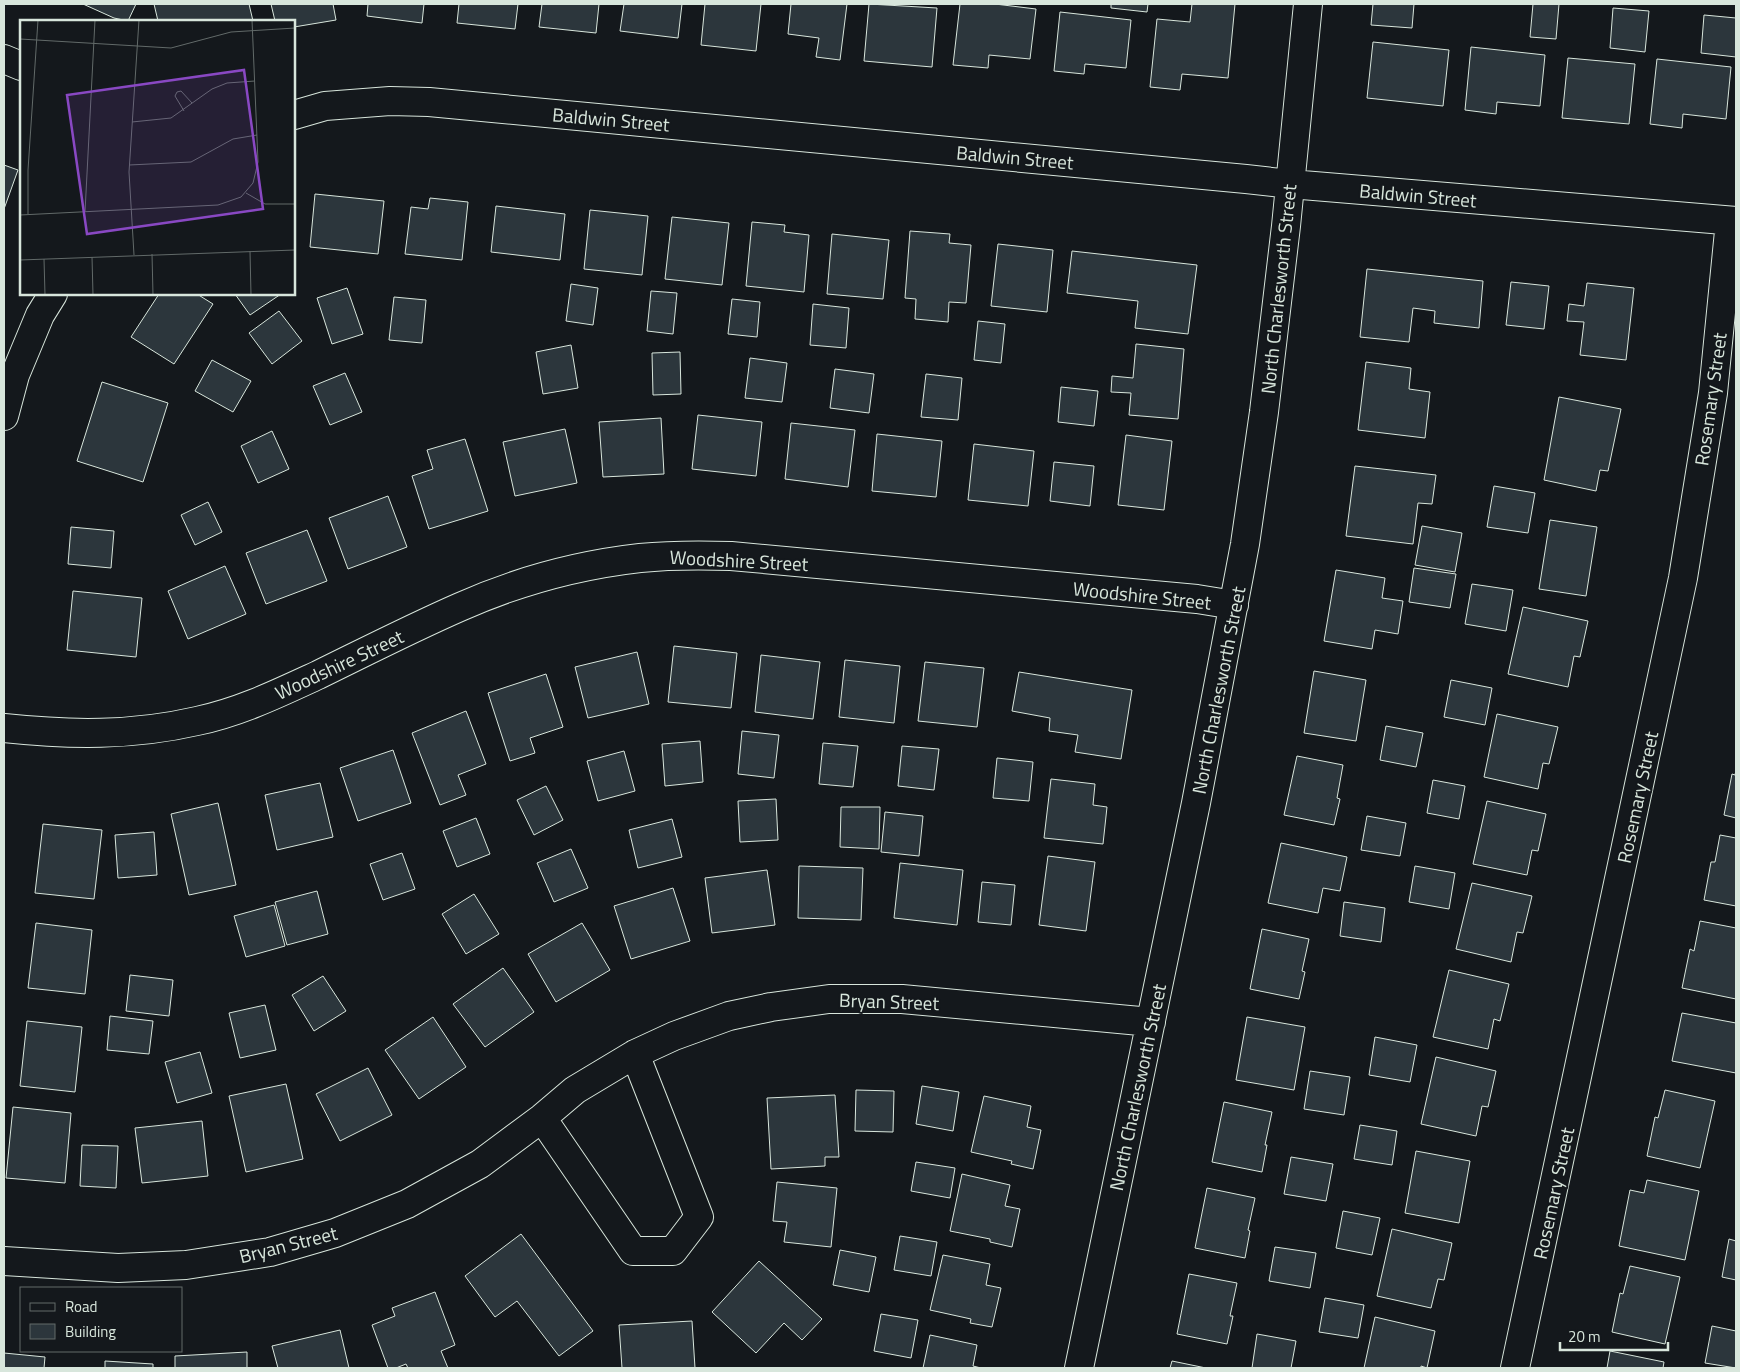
<svg xmlns="http://www.w3.org/2000/svg" width="1740" height="1372" font-family="'Titillium Web',sans-serif">
<style>
.building{fill:#2c363c;stroke:#d8e6dc}
.lines{fill:none;stroke-linecap:round;stroke-linejoin:round}
.street-casing{stroke:#d8e6dc;stroke-width:30}
.street{stroke:#14181c;stroke-width:28}
.labels{text-anchor:middle;dominant-baseline:central;stroke-width:4;stroke-linejoin:round;paint-order:stroke}
.street-label{font-size:19px;fill:#d8e6dc;stroke:#14181c}
.inset-road{fill:none;stroke:#626a69;stroke-width:1}
.view{fill:#8948c3;fill-opacity:0.15;stroke:#8948c3;stroke-width:2.5}
.inset-edge{fill:none;stroke:#d8e6dc;stroke-width:2.5}
</style>
<rect width="100%" height="100%" fill="#14181c"/>
<path class="building" d="M83,4H136L128,21L114,18Z
M154,4H249L253,21H158Z
M271,4H333L336,20L294,27V21H275Z
M368,4H424L422,23L367,16Z
M459,4H518L515,29L457,23Z
M542,4H599L596,33L539,27Z
M624,4H682L678,38L620,31Z
M705,4H761L756,51L701,45Z
M791,4H847L840,60L816,57L819,38L788,34Z
M869,4L937,8L932,67L864,61Z
M960,4H995L1036,9L1030,59L989,55L988,68L953,65Z
M1111,4H1148L1147,12L1111,8Z
M1192,4H1235L1228,78L1182,74L1180,90L1150,87L1157,19L1190,22Z
M1373,4H1414L1412,28L1371,25Z
M1533,4H1559L1556,39L1530,37Z
M1613,8L1649,11L1645,52L1610,48Z
M1060,12L1131,20L1126,68L1085,64L1084,74L1054,71Z
M1704,15L1736,18V57L1701,53Z
M1373,42L1449,50L1443,106L1367,98Z
M1471,47L1545,55L1540,106L1497,102L1496,114L1465,110Z
M1568,58L1635,64L1629,124L1562,118Z
M1657,59L1731,67L1726,119L1683,114L1682,128L1650,124Z
M4,165L18,170L4,209Z
M315,194L384,201L378,254L310,247Z
M430,198L468,202L462,260L405,254L411,207L428,209Z
M496,206L565,214L560,260L491,252Z
M590,210L648,216L642,275L584,269Z
M672,217L729,223L722,285L665,279Z
M752,222L785,225L784,232L809,235L804,292L746,286Z
M910,231L950,234L949,243L971,245L966,303L949,302L948,322L915,319L916,299L905,298Z
M832,234L889,240L883,299L827,294Z
M998,244L1053,250L1047,312L991,306Z
M1072,251L1197,265L1188,334L1135,328L1138,301L1067,293Z
M1367,269L1483,281L1479,328L1434,323L1435,311L1413,308L1409,342L1360,337Z
M1511,282L1549,286L1544,329L1506,325Z
M1587,283L1634,288L1626,360L1580,355L1584,322L1567,321L1569,304L1584,306Z
M571,284L598,288L593,325L566,321Z
M347,288L363,334L332,344L317,298Z
M651,291L677,293L673,334L647,331Z
M159,294H197L213,304L174,364L131,337Z
M235,294H281L250,315Z
M394,297L426,300L422,343L389,340Z
M732,299L760,302L757,337L728,334Z
M813,304L849,308L846,348L810,345Z
M279,311L302,341L272,364L249,333Z
M978,321L1005,324L1001,363L974,360Z
M1136,344L1184,349L1178,419L1129,415L1131,393L1111,392L1112,376L1133,378Z
M571,345L578,388L543,394L536,352Z
M680,352L681,394L653,395L652,353Z
M750,358L787,363L782,402L745,398Z
M212,360L251,381L233,412L195,391Z
M1366,362L1411,368L1409,389L1430,392L1425,438L1358,430Z
M835,369L874,374L869,413L830,408Z
M345,373L362,412L330,425L313,386Z
M926,374L962,378L958,420L921,417Z
M102,382L168,403L143,482L77,461Z
M1061,387L1098,391L1094,426L1058,422Z
M1559,397L1621,409L1608,471L1600,470L1596,491L1544,480Z
M698,415L762,422L756,476L692,469Z
M661,418L664,474L603,477L599,422Z
M791,423L855,430L848,487L785,479Z
M565,429L577,483L515,496L503,442Z
M272,431L289,469L258,483L241,446Z
M877,434L942,441L936,497L872,491Z
M1126,435L1172,441L1164,510L1118,505Z
M465,439L488,511L429,529L412,476L433,469L427,450Z
M974,444L1034,451L1028,506L968,500Z
M1054,462L1094,466L1090,506L1050,501Z
M1355,466L1436,475L1432,504L1418,503L1413,544L1346,536Z
M1494,486L1535,493L1528,533L1487,527Z
M388,496L407,547L348,569L329,518Z
M208,502L222,532L195,545L181,515Z
M1550,520L1597,527L1586,596L1539,589Z
M1422,526L1462,533L1455,572L1415,565Z
M71,527L114,531L111,568L68,564Z
M307,530L327,581L266,604L246,553Z
M225,566L246,614L188,639L168,591Z
M1414,568L1456,574L1450,608L1409,602Z
M1336,570L1385,578L1382,598L1403,601L1398,634L1375,630L1372,649L1324,641Z
M1472,584L1513,590L1506,631L1465,624Z
M73,591L142,598L136,657L67,650Z
M1523,607L1588,621L1580,657L1574,656L1568,687L1508,674Z
M674,646L737,653L731,708L668,702Z
M637,652L649,704L588,718L575,667Z
M761,655L820,662L813,719L755,712Z
M845,660L900,666L894,723L839,717Z
M925,662L984,668L977,727L918,721Z
M1314,671L1366,680L1356,741L1304,733Z
M1019,672L1132,690L1121,759L1075,752L1078,735L1049,731L1050,718L1012,711Z
M546,674L563,727L530,738L535,753L510,761L488,693Z
M1451,680L1492,688L1485,725L1444,717Z
M466,711L486,764L458,775L466,795L440,805L412,733Z
M1497,714L1558,727L1549,764L1543,763L1538,789L1484,777Z
M1386,726L1423,733L1416,767L1380,760Z
M742,731L779,735L774,778L738,774Z
M700,741L703,782L665,786L662,744Z
M823,743L858,746L853,787L819,784Z
M902,746L939,749L934,790L898,786Z
M393,750L411,803L358,821L340,768Z
M624,751L635,791L598,801L587,761Z
M1297,756L1343,765L1337,798L1340,799L1334,825L1284,815Z
M997,758L1033,762L1029,801L993,798Z
M1736,770V818L1724,815L1732,774L1735,775Z
M1051,779L1095,784L1093,805L1107,807L1103,844L1044,838Z
M1433,780L1465,786L1459,819L1427,813Z
M320,783L333,837L277,850L265,795Z
M546,786L563,820L534,835L517,800Z
M776,799L778,840L740,842L738,801Z
M1487,801L1546,814L1538,851L1532,850L1527,875L1473,864Z
M218,803L236,885L189,895L171,814Z
M841,807H880L879,849L840,847Z
M885,812L923,816L919,856L881,852Z
M1367,816L1406,823L1400,856L1361,850Z
M476,818L490,854L457,867L443,831Z
M672,819L682,857L638,868L629,830Z
M43,824L102,830L94,899L35,893Z
M154,832L157,875L118,878L115,835Z
M1720,835L1736,838V906L1704,900L1711,862H1715Z
M1281,843L1347,857L1340,891L1323,888L1318,913L1268,903Z
M571,849L588,888L554,902L537,863Z
M402,853L415,889L383,900L370,864Z
M1048,856L1095,862L1086,931L1039,925Z
M900,863L963,870L957,925L894,918Z
M799,866L863,868L861,920L798,918Z
M1415,866L1455,873L1449,909L1409,902Z
M767,870L775,925L712,933L705,878Z
M982,882L1015,885L1011,925L978,922Z
M1472,883L1532,896L1523,933L1517,932L1511,962L1456,949Z
M673,888L690,941L631,959L614,906Z
M317,891L328,934L287,945L275,902Z
M474,894L499,934L466,954L442,914Z
M1344,902L1385,908L1381,942L1340,936Z
M274,905L285,946L246,957L234,916Z
M1700,921L1736,928V999L1682,988L1690,949L1694,951Z
M36,923L92,930L85,994L28,988Z
M582,923L610,970L556,1002L528,954Z
M1262,929L1309,939L1302,971L1305,972L1299,999L1250,989Z
M503,968L534,1012L485,1047L453,1004Z
M1449,970L1509,984L1500,1021L1494,1019L1488,1049L1433,1037Z
M130,975L173,980L169,1016L126,1011Z
M323,976L346,1011L314,1031L292,995Z
M265,1005L276,1050L240,1058L229,1013Z
M1682,1013L1736,1023V1073L1672,1061Z
M110,1016L153,1021L149,1054L107,1050Z
M433,1017L466,1067L419,1099L385,1050Z
M1247,1017L1305,1027L1294,1090L1236,1080Z
M27,1021L82,1027L75,1092L20,1086Z
M1375,1037L1417,1045L1410,1082L1369,1075Z
M200,1052L212,1093L177,1103L165,1062Z
M1436,1057L1496,1071L1488,1107L1482,1106L1476,1136L1421,1124Z
M368,1068L392,1115L340,1141L316,1094Z
M1310,1071L1350,1077L1344,1115L1304,1109Z
M286,1084L303,1159L246,1172L229,1096Z
M922,1086L959,1092L953,1131L916,1124Z
M856,1090L894,1091L893,1132L855,1131Z
M1665,1090L1715,1101L1700,1168L1647,1156L1655,1117L1658,1118Z
M835,1095L839,1157H825V1166L771,1169L767,1098Z
M984,1096L1031,1106L1027,1127L1041,1130L1033,1169L1011,1164L1012,1161L971,1152Z
M1224,1102L1272,1112L1265,1145H1267L1262,1172L1212,1162Z
M13,1107L71,1113L65,1183L6,1178Z
M202,1121L208,1176L142,1183L135,1128Z
M1360,1125L1397,1131L1392,1165L1354,1159Z
M82,1145L118,1146L116,1188L80,1186Z
M1416,1151L1470,1161L1459,1223L1405,1213Z
M1291,1157L1333,1164L1326,1201L1284,1194Z
M916,1162L955,1168L950,1198L911,1191Z
M962,1174L1010,1185L1005,1206L1020,1209L1012,1247L990,1242V1239L950,1231Z
M1647,1180L1699,1191L1685,1260L1619,1246L1630,1190L1644,1193Z
M777,1182L837,1188L831,1247L784,1242L787,1222L773,1221Z
M1207,1188L1255,1198L1248,1230L1250,1231L1245,1258L1195,1248Z
M1343,1211L1380,1218L1372,1255L1336,1248Z
M1392,1229L1452,1243L1444,1280L1438,1279L1431,1308L1377,1296Z
M521,1234L593,1331L559,1356L517,1301L495,1317L465,1276Z
M900,1236L937,1242L931,1276L894,1270Z
M1729,1239L1736,1241V1280L1722,1277Z
M1275,1247L1316,1253L1310,1288L1269,1281Z
M840,1250L876,1257L869,1292L833,1285Z
M943,1255L990,1264L986,1285L1001,1288L992,1327L970,1323L971,1319L930,1310Z
M759,1261L822,1319L802,1340L784,1323L756,1353L712,1312Z
M1630,1266L1680,1277L1665,1344L1612,1332L1620,1293L1623,1294Z
M1189,1274L1237,1283L1230,1316H1233L1227,1344L1177,1334Z
M435,1292L455,1345L441,1351L448,1368H408L406,1364L396,1368H388L372,1325L395,1316L392,1308Z
M1325,1298L1364,1305L1358,1338L1319,1332Z
M881,1314L918,1320L911,1358L874,1351Z
M1375,1317L1435,1331L1427,1368L1421,1366V1368H1364Z
M692,1321L695,1368H622L619,1325Z
M1712,1326L1736,1331V1368L1705,1363Z
M340,1330L349,1368H278L272,1346Z
M1257,1334L1296,1341L1291,1368H1252Z
M930,1335L977,1345L973,1366L981,1368H923Z
M1610,1351L1664,1362L1663,1368H1607Z
M247,1352V1368H175V1356Z
M4,1353L45,1357L44,1368H4Z
M105,1361L153,1364V1368H105Z
M1172,1361L1206,1368H1170Z"/>
<g class="lines">
<defs>
<path id="street" d="M4,59L21,66
M294,115L325,106L390,101L429,102L1246,179L1290,184L1736,221
M4,416L15,375L40,315L53,294
M4,728C70,735 132,736 197,721C240,712 279,693 318,675C365,652 412,628 460,607C516,582 578,565 640,558C670,555 701,555 731,556L1197,599L1234,605
M542,1118L633,1251H673L699,1217L635,1054
M4,1261L118,1268L186,1265L270,1252L335,1233L407,1204L480,1164L542,1118L575,1090L635,1054L674,1036L729,1016L771,1007L829,999H902L1151,1022
M1079,1368L1196,803L1245,544L1264,412L1286,226L1308,4
M1515,1368L1683,578L1713,393L1730,221"/>
</defs>
<use href="#street" class="street-casing"/>
<use href="#street" class="street"/>
</g>
<g class="labels">
<g class="street-label">
<text transform="translate(611 119) rotate(5)">Baldwin Street</text>
<text transform="translate(1015 157) rotate(5)">Baldwin Street</text>
<text transform="translate(1418 195) rotate(5)">Baldwin Street</text>
<text transform="translate(1278 289) rotate(-84)">North Charlesworth Street</text>
<text transform="translate(1710 399) rotate(-82)">Rosemary Street</text>
<text transform="translate(739 560) rotate(3)">Woodshire Street</text>
<text transform="translate(1142 595) rotate(6)">Woodshire Street</text>
<text transform="translate(339 664) rotate(-25)">Woodshire Street</text>
<text transform="translate(1218 690) rotate(-79)">North Charlesworth Street</text>
<text transform="translate(1637 797) rotate(-78)">Rosemary Street</text>
<text transform="translate(889 1001) rotate(2)">Bryan Street</text>
<text transform="translate(1137 1087) rotate(-78)">North Charlesworth Street</text>
<text transform="translate(1553 1193) rotate(-78)">Rosemary Street</text>
<text transform="translate(288 1244) rotate(-14)">Bryan Street</text>
</g>
</g>
<g transform="translate(20 20)">
<rect width="275" height="275" fill="#14181c"/>
<path class="inset-road" d="M0,19L151,28L211,12L275,8M164,91L155,76L157,72L161,71L172,83M112,102L151,98L192,69L207,63L235,61M109,145L171,142L213,119L237,115M226,173L245,184H275M65,192L75,0M8,194V150L18,0M0,195L198,185L221,177L233,163L238,142L232,0M230,231L231,275M132,234L133,275M114,235L109,152L119,0M72,237L73,275M24,239L25,275M0,240L275,230"/>
<path class="view" d="M224,50L243,189L67,214L47,75Z"/>
<rect width="275" height="275" class="inset-edge"/>
</g>
<rect width="1740" height="1372" fill="none" stroke="#d8e6dc" stroke-width="10"/>
<rect x="20" y="1287" width="162" height="65" fill="#14181c" stroke="#626a69"/>
<rect x="30" y="1303" width="25" height="8" fill="#14181c" stroke="#626a69"/>
<text x="65" y="1312" font-size="15" fill="#d8e6dc">Road</text>
<rect x="30" y="1324" width="25" height="15" fill="#2c363c" stroke="#626a69"/>
<text x="65" y="1337" font-size="15" fill="#d8e6dc">Building</text>
<path d="M1560 1342v8h108v-8" fill="none" stroke="#d8e6dc" stroke-width="2.5"/>
<text x="1568" y="1342" font-size="15" fill="#d8e6dc" stroke="#14181c" stroke-width="4" paint-order="stroke">20 m</text>
</svg>
